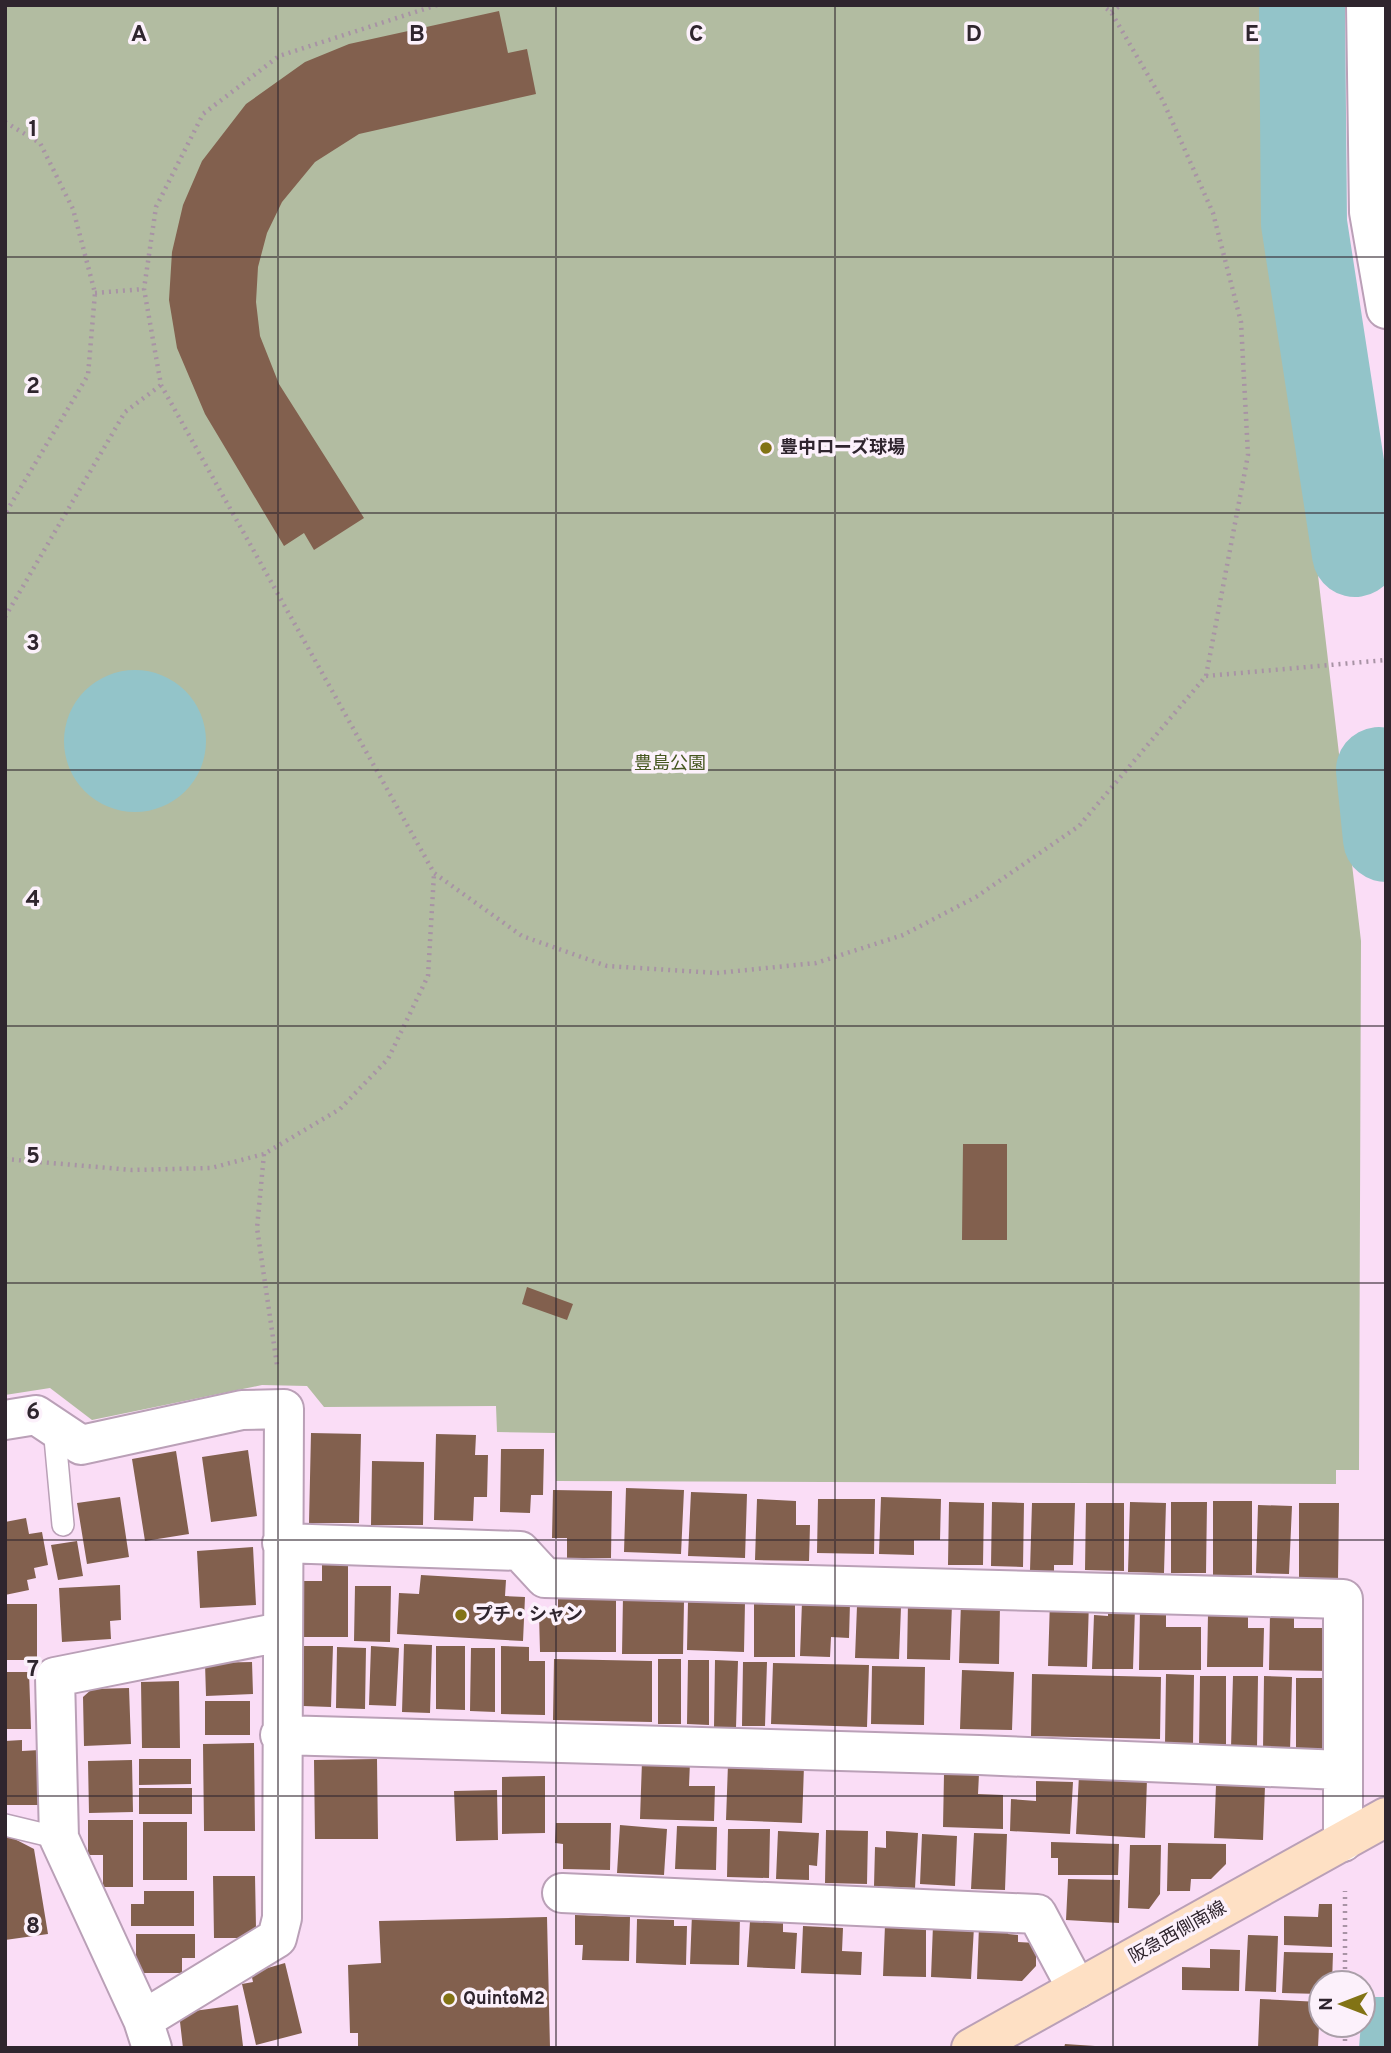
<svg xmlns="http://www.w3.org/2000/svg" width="1391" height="2053" font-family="Overpass,'Noto Sans JP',sans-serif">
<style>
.green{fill:#b2bca1}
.water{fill:#93c4c9}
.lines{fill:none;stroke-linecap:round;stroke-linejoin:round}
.river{stroke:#93c4c9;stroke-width:86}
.building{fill:#82604e}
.lane-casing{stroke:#baa0b7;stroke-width:24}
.street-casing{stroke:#baa0b7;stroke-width:42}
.secondary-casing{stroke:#baa0b7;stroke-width:42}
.path{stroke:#a893a5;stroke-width:4.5;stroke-dasharray:2 5;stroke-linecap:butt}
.lane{stroke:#fff;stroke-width:21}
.street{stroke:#fff;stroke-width:38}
.secondary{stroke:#fee0c4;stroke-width:38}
.grid{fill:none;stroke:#2f252e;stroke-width:2;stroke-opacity:0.55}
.poi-dot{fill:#827315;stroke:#fcf1fb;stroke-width:2.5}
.labels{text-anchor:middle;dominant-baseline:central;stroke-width:7;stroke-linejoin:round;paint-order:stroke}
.poi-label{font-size:18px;font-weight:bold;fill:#2f252e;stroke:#fcf1fb;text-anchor:start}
.park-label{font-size:18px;fill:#465720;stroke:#fcf1fb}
.street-label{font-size:18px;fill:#2f252e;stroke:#fcf1fb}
.grid-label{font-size:23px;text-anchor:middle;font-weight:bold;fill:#2f252e;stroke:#fcf1fb;stroke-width:7;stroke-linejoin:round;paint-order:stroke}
</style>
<rect width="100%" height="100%" fill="#faddf6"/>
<path class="green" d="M5,5H1275V209L1361,941L1359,1470H1336V1484L556,1481L555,1433L497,1432L496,1406L324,1407L307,1386L262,1385L92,1420L50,1388L5,1395Z"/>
<path class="water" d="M64 741a71 71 0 1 1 142 0a71 71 0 1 1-142 0Z
M1363,1997H1386V2048H1359Z"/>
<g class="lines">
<path class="river" d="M1302,5L1304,223L1355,554
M1379,770L1386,839"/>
</g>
<path class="building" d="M499,11L508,53L527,49L536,94L359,134L315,162L282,202L267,233L258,267L256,302L260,336L279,384L364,518L314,550L304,533L284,546L205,414L177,348L169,300L172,252L183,205L202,161L246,104L305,62L349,44Z
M963,1144H1007V1240H962Z
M527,1287L573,1304L567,1320L522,1304Z
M311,1433L361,1434L359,1523H309Z
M436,1434L476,1435L475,1455H488L487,1497H474L473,1521L434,1520Z
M501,1449H544L543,1495H531L530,1513L500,1512Z
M248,1450L257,1516L211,1522L202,1457Z
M176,1451L189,1534L145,1541L132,1459Z
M372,1461L424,1462L423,1525H371Z
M626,1488L684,1490L681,1554L624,1552Z
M553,1490L612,1491L611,1558H567V1538H552Z
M691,1492L747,1494L745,1558L688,1556Z
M120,1497L129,1557L87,1564L77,1503Z
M881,1497L941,1499L940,1540H914V1555L879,1554Z
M757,1499L796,1501V1525H810L809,1561L755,1560Z
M818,1499H875L874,1554L817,1553Z
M1213,1501H1252V1575H1213Z
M949,1502L984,1503L983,1565H948Z
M992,1502L1024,1503L1023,1567L991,1566Z
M1130,1502L1166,1503L1164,1573L1128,1572Z
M1171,1502H1207L1206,1573H1171Z
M1032,1503H1075L1073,1565H1054V1571H1030Z
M1086,1503H1124V1571L1085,1570Z
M1299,1503H1339L1338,1580H1299Z
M1258,1505L1292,1506L1289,1574L1256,1573Z
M26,1518L29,1534L42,1532L48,1565L34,1568L36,1578L27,1580L29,1590L5,1595V1522Z
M77,1541L83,1576L58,1580L51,1545Z
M253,1547L256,1605L200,1608L197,1551Z
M322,1562H348V1637H304V1581H322Z
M421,1575L506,1580L505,1596L525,1597L523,1641L397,1634L399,1593L419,1594Z
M120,1585L121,1620L110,1621L111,1639L62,1642L59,1588Z
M355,1586H391L390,1642L354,1641Z
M558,1593H616V1652H540L539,1614H558Z
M623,1596L644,1597V1601L684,1602L683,1654H622Z
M1050,1600L1089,1601L1087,1667L1048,1666Z
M688,1601L745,1602L744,1652L687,1650Z
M754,1602H795V1657H754Z
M802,1602L850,1603L849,1638L831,1637L830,1657L800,1656Z
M908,1602L952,1604L950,1660L907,1659Z
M961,1602L1000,1604L999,1664L959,1663Z
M5,1604H37V1660H5Z
M857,1606L901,1607L899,1659L855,1658Z
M1108,1608H1135L1133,1669H1092L1094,1615L1108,1616Z
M1140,1608H1166V1627H1201V1670H1139Z
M1270,1613H1294V1628H1331V1671L1269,1670Z
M1208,1614L1248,1615V1628H1264L1263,1667H1207Z
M404,1644L432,1645L430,1713L402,1712Z
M304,1646H333L331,1707L303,1706Z
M371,1646L399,1648L396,1706L369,1705Z
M436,1646H465V1710L436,1709Z
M501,1646L529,1647V1661H545V1715L501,1714Z
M337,1647L366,1648L365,1709L336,1708Z
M471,1648H495V1712L470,1711Z
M554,1659L652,1661V1722L553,1720Z
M658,1659H681V1724H658Z
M688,1660H709V1725L687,1724Z
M715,1660L738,1661L736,1728L714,1727Z
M252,1662L253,1694L206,1696L205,1663Z
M743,1662H767L765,1726H742Z
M773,1663L869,1665L867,1727L771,1724Z
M872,1666L925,1667L924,1725L871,1724Z
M962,1670L1014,1672L1012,1730L960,1729Z
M5,1672H29L31,1729H5Z
M1032,1674L1161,1677L1160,1739L1031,1736Z
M1166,1674L1194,1675L1193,1745L1165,1744Z
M1200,1676H1226V1748H1199Z
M1233,1676H1258L1257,1748H1231Z
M1264,1676L1292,1677L1290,1751L1263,1750Z
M1296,1678H1327L1325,1749L1296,1748Z
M179,1681L180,1748H142L141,1682Z
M129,1688L131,1744L84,1746L83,1697L92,1689Z
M205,1701H250V1735H205Z
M22,1740V1751L40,1750V1805H5V1741Z
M254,1743L255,1831H204L203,1744Z
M139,1759H191V1784L139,1785Z
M377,1759L378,1839H315L314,1760Z
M132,1760L133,1812L89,1813L88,1761Z
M642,1761L690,1762L689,1786H715L714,1821L640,1819Z
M728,1764L804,1766L802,1823L726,1820Z
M944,1774H979L978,1794L1003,1795V1829L943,1827Z
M1079,1775L1147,1779L1145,1838L1076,1834Z
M545,1776V1833L502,1834V1777Z
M1036,1781L1073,1782L1070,1834L1010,1831L1011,1799L1036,1801Z
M1216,1785L1265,1786L1263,1840L1214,1838Z
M139,1788H192V1814H139Z
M497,1790L498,1840L456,1841L454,1791Z
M88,1820H133V1887H103V1855H88Z
M143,1822H187V1880H143Z
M556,1823H611L610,1870L563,1869V1844L555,1843Z
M620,1825L667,1829L664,1875L617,1873Z
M677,1826L717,1827L716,1870L675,1869Z
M728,1829H770L769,1878L727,1877Z
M826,1830L868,1831L867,1884L825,1883Z
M778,1831L819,1833L817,1866L809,1865V1880L776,1879Z
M886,1831L918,1833L915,1888L874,1886L875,1847L886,1848Z
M974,1833L1007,1834L1005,1890L971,1889Z
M5,1834L34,1849L48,1934L5,1940Z
M922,1834L957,1836L955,1886L920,1884Z
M1051,1842L1119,1844L1118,1875H1058V1858H1051Z
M1168,1843L1226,1844V1864L1211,1879H1191L1190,1891H1167Z
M1130,1845H1161L1160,1894L1149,1909L1128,1908Z
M213,1876H255L256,1928L245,1938H214Z
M1068,1879L1120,1880L1119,1923L1066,1920Z
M144,1891H194V1926H131V1904H144Z
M1319,1904H1332V1947L1284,1945V1916L1318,1917Z
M692,1914L740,1915L739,1965L690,1964Z
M575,1915L630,1917L629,1961L582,1960L583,1945H575Z
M547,1917L550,2048H358V2033H350L348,1965L381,1963L379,1921Z
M637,1919L674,1920V1926H687L686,1965L636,1963Z
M750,1921L783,1923V1932L797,1933L795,1969L747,1967Z
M885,1925L926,1926V1977L883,1976Z
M933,1925L974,1927L971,1979L931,1977Z
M803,1926L843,1928L842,1951L862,1952L861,1975L801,1973Z
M979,1926L1009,1927L1008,1934L1018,1935V1942L1036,1943V1966L1022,1981L977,1979Z
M136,1934H195V1958H182V1973H136Z
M1248,1935L1278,1936L1276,1992L1245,1991Z
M1210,1949L1240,1950L1239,1991L1182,1990V1967L1210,1968Z
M1284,1952L1333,1953L1332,1983H1321V1994L1282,1993Z
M285,1963L302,2033L256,2045L242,1984L253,1982L251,1973Z
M1260,1999L1320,2002L1318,2048H1258Z
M238,2005L243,2046L183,2048L179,2013Z
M1065,2044L1095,2046V2048H1064Z"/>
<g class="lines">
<defs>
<path id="lane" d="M54,1427L63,1525
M5,1825L59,1838"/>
<path id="street" d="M1366,5L1369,212L1386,309
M5,1420L36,1415L81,1445L242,1410L284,1409L282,1918L277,1938L143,2020L152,2048
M282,1543L520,1551L545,1578L1343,1599V1842
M280,1735L979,1755L1341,1770
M562,1893L1037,1914L1077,1989
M143,2020L59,1838L55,1677L281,1632"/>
<path id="secondary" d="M971,2048L1386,1817"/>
</defs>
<use href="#lane" class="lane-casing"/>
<use href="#street" class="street-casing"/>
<use href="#secondary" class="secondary-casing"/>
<path class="path" d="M437,5L279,56L203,114L156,207L144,289L161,385L434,873L522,936L607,966L717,973L816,963L903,935L976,897L1079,826L1206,676L1248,455L1241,322L1213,213L1163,101L1111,12L1102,5
M1111,12L1121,5
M5,122L40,143L73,209L95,293L88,375L5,514
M95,293L144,289
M5,617L125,412L161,385
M1206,676L1386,660
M264,1154L257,1228L277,1365
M5,1159L132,1170L211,1168L264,1154L340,1109L388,1059L428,976L434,874
M1345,1983V1891
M1345,2048V2025"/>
<use href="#lane" class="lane"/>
<use href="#street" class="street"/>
<use href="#secondary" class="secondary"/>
</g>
<path class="grid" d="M278,5V2048M556,5V2048M835,5V2048M1113,5V2048M5,257H1386M5,513H1386M5,770H1386M5,1026H1386M5,1283H1386M5,1540H1386M5,1796H1386"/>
<g class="poi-dot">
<circle cx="766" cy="448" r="7"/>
<circle cx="461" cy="1615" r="7"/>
<circle cx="449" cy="1999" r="7"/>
</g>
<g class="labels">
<g class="poi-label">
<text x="780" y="448">豊中ローズ球場</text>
<text x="475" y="1615">プチ・シャン</text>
<text x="463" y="1999">QuintoM2</text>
</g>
<g class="park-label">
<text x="670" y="764">豊島公園</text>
</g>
<g class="street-label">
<text transform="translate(1178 1933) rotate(-29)">阪急西側南線</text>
</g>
</g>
<g class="grid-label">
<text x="139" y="41">A</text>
<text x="417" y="41">B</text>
<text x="696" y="41">C</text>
<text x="974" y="41">D</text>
<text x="1252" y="41">E</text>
<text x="33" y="136">1</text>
<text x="33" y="393">2</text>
<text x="33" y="650">3</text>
<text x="33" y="906">4</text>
<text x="33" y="1163">5</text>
<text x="33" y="1419">6</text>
<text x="33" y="1676">7</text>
<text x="33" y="1933">8</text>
</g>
<rect width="1391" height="2053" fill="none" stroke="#2f252e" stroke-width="14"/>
<g transform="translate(1342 2004) rotate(270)"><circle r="33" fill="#fcf1fb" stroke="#aa9fa9" stroke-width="2"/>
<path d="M0-5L12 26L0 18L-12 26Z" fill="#827315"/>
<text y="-10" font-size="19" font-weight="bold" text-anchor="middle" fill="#2f252e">N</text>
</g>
</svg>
